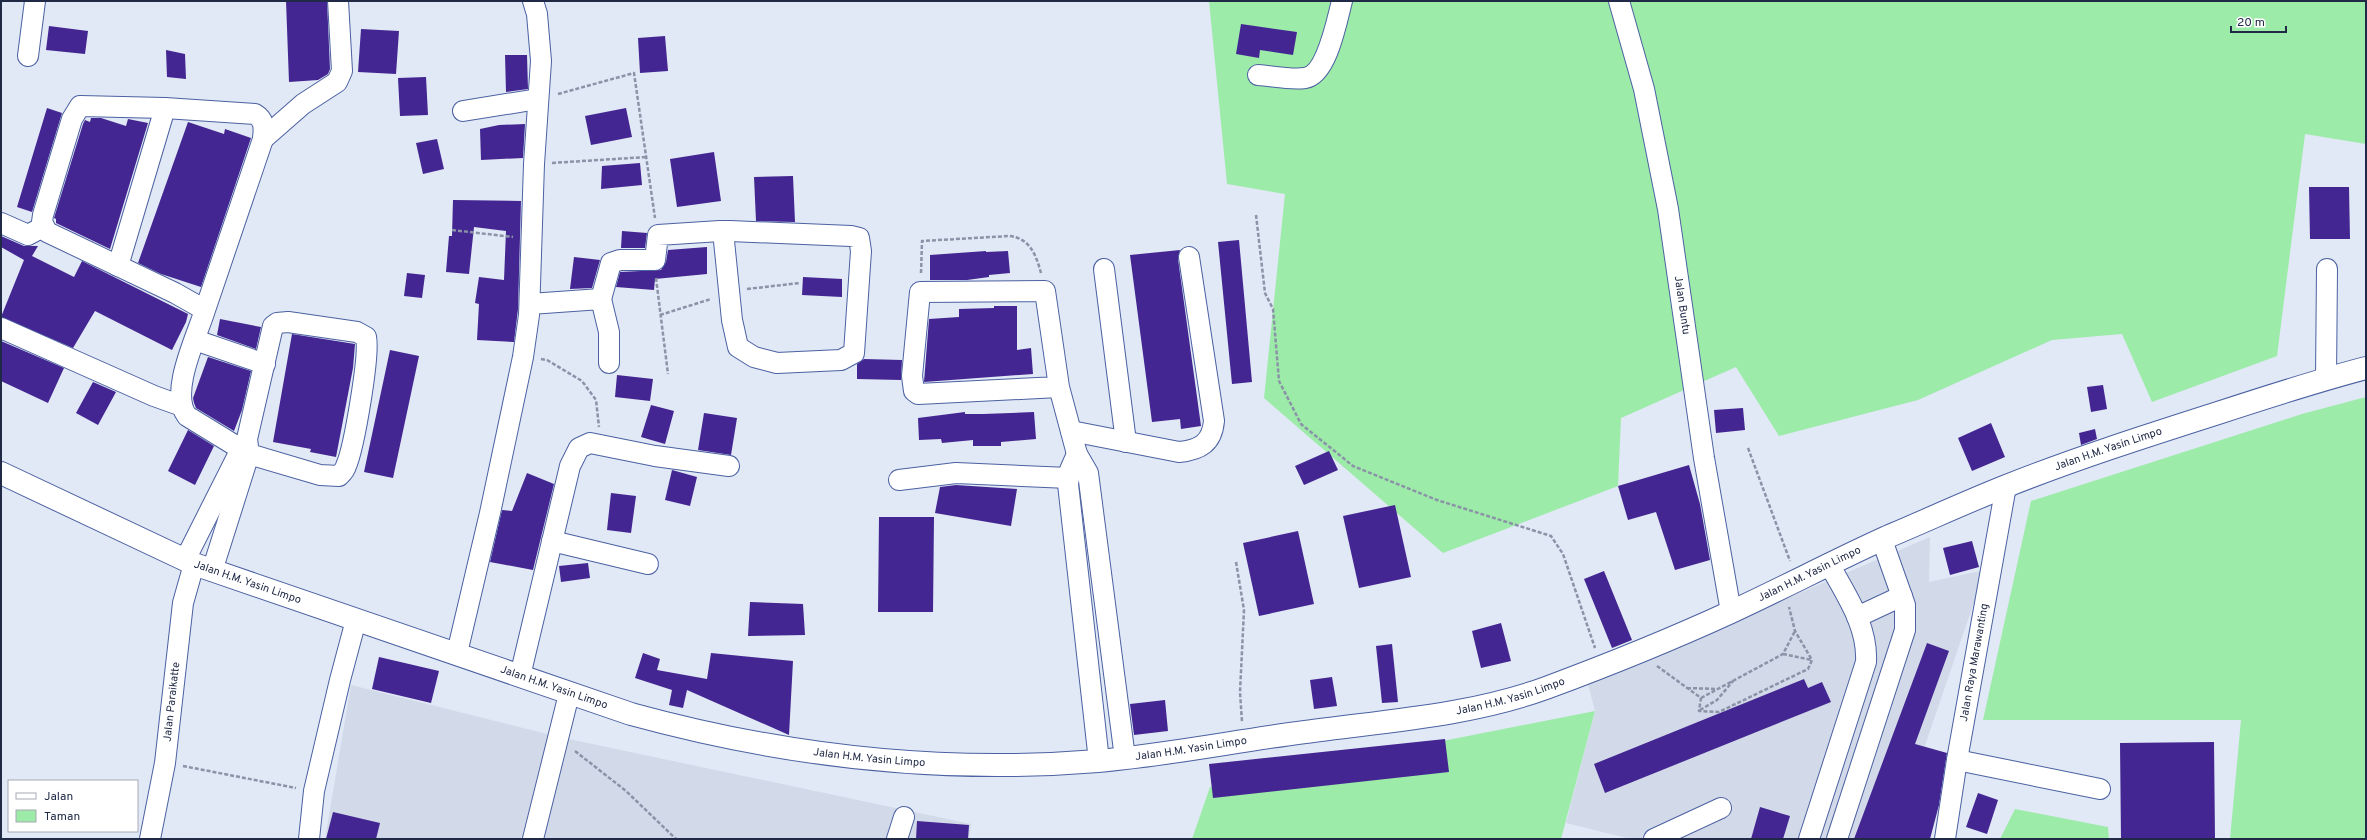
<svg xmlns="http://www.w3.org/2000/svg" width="2367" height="840" font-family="Overpass,sans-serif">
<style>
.built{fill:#d2d9e9}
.green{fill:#9deba8}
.building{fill:#432691}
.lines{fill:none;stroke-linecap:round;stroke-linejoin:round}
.minor-casing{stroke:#4b61a1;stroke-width:22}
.major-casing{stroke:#4b61a1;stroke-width:24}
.path{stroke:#8a93a7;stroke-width:2.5;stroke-dasharray:4 2;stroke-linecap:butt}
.minor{stroke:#fff;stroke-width:20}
.major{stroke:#fff;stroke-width:22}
.labels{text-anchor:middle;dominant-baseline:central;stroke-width:4;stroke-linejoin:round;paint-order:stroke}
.street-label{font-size:11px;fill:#202a46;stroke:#fff}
</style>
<rect width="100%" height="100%" fill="#e1e8f6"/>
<path class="built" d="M1930,537L1929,582L1985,570L1893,839H1631L1566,823L1595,711L1588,684Z
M351,685L559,737L971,824L969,839H325Z"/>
<path class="green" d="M1209,1H2366V144L2305,134L2277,356L2152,402L2122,334L2052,340L1918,400L1779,436L1736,367L1621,418L1618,486L1443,553L1264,398L1285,194L1227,184Z
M2366,397V839H2230L2241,720H1983L2031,501L2302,414Z
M1595,711L1561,839H1192L1210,787Z
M2015,809L2108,827L2109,839H2000Z"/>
<path class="building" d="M286,1H327L330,69L328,74L318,80L289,82Z
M1241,24L1297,32L1293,55L1260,50L1259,58L1236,54Z
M49,26L88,31L85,54L46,50Z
M361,29L399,31L396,74L358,72Z
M665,36L668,71L640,73L638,38Z
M166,50L185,54L186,79L167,77Z
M505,55H527L528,89L506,92Z
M426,77L428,115L400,116L398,78Z
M47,108L62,113L32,212L17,207Z
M626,108L632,137L591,145L585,116Z
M91,118H101L126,126L128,119L148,123L110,249L56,223V219L54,218L83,124L85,120L90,122Z
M188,122L224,134L225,129L251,138L201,287L161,274L138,263Z
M525,124L523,158L481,160L480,129L499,125Z
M437,139L444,169L423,174L416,143Z
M714,152L721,201L677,207L670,159Z
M640,163L642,185L601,189L602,166Z
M793,176L795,222L756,221L754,177Z
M2309,187H2349L2350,239H2310Z
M453,200L521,201L518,309L514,342L477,340L479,304L475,303L479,277L504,280L506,231L474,227L469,274L446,272L449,236H452Z
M622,231L647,233L645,248H621Z
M1,236L24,246H38L32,256L74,277L82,261L188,314L186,322L172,350L95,311L73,348L1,317L24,260L1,247Z
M1239,240L1252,382L1232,384L1218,242Z
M707,247V274L655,279L654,290L616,287L620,272L661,270L666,262L668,250Z
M1180,250L1178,259L1201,426L1181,429L1180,419L1152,422L1130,255Z
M986,251V252L1008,251L1010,273L989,275V277L967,280H930V255Z
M574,257L600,260L592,288L570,289Z
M407,273L425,275L422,298L404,296Z
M803,277L842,279V297L802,295Z
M994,306H1017V350L1031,348L1033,374L924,382L929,319L959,317V309L994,308Z
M220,319L261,327L256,349L217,335Z
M292,334L355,344L353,368L336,457L310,452L311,449L273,442Z
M1,341L64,368L48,403L1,381Z
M390,350L419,356L393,478L364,472Z
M208,357L251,371L242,410L234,431L196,408L194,403L193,398Z
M864,359L902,360L901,380L857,379V364Z
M617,375L653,379L650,401L615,397Z
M93,382L116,392L98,425L76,413Z
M2103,385L2107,409L2091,412L2087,387Z
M651,405L674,411L665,444L641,437Z
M1743,408L1745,430L1716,433L1714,410Z
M965,412V414H983L1034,412L1036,439L1001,442V446H973V440L942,443L941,439L919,440L918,418Z
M704,413L737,418L731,455L698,450Z
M1991,423L2005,457L1972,471L1958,438Z
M2095,429L2097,439L2081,445L2079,433Z
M188,430L214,446L195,485L168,471Z
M1329,451L1338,470L1304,485L1295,466Z
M1689,465L1700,504L1710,560L1675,570L1656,512L1628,520L1618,486Z
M672,470L697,477L690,506L665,500Z
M527,473L554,484L533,570L490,562L502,510L512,511Z
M956,485L1017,489L1011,526L935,513L940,487Z
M611,493L636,496L631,533L607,530Z
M1395,505L1411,577L1359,588L1343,516Z
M879,517H934L933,612H878Z
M1298,531L1314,604L1259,616L1243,543Z
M1972,541L1979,567L1950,575L1943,548Z
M588,563L590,578L561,582L559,566Z
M1604,571L1632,640L1612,648L1584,579Z
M750,602L803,604L805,635L748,636Z
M1501,623L1511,661L1481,668L1472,631Z
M1927,643L1949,651L1915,744L1947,753L1939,805L1930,839H1854Z
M1392,644L1398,702L1382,703L1376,646Z
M643,653L660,659L657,670L707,679L711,653L793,661L789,735L687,690L683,708L669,705L672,690L635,678Z
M379,657L439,671L431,703L372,689Z
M1332,677L1337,706L1314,709L1310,680Z
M1804,679L1808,688L1822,682L1831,702L1605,793L1594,764Z
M1165,700L1168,731L1134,735L1130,704Z
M1445,739L1449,772L1213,798L1209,764Z
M2214,742L2215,839H2121L2120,743Z
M1978,793L1998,800L1987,834L1966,827Z
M1760,807L1790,816L1783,839H1751Z
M333,812L380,823L376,839H326Z
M917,821L969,825L968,839H916Z"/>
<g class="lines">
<defs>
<g id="minor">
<path id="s1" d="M1619,1L1644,89L1668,209L1704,458L1731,612"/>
<path d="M28,56L35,1"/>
<path d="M1258,75C1273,76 1290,80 1305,78C1327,75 1337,20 1342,1"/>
<path d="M463,111L538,99"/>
<path d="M263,139L303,104L337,82L342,71L338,1"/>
<path d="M1,223L28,235L43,227"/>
<path d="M118,266L165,108"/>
<path d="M1104,269L1126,442"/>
<path d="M601,299L611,263L620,260H655L658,235L720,231H730L851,236L859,238L861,251L854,353L841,360L777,363L754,357L738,347L732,320L723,231"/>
<path d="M530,304L601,299L609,332V363"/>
<path d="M205,310L263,139C264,128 265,120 255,114L165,108L80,106L72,119L43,215L42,222L47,232L175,293L205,310C197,336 169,392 187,416L249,454L320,475L339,476C342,473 345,470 346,466C354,448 370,355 366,337L357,332L288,322L277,323L273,326L247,439L249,454L212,571"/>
<path d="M1,328L154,396L182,406"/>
<path d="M195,340L265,364"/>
<path d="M2326,378L2327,269"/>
<path d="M1059,387L918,394L914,391L912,376L920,292L1045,291L1059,387L1077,454L1088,473L1125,758"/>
<path d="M1071,431L1179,452C1200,450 1212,443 1214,421L1189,257"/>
<path d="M1077,454L1070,470L1068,484L1099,761"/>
<path d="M899,480L956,473L1069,478"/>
<path d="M552,541L648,564"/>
<path d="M185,560L240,451"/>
<path d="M1857,617L1902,596"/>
<path d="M457,653L490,513L523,357L529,315L534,164L541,61L537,14L533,1"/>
<path d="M520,676L570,466L579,448L590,443L655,456L729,466"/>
<path d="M1957,760L2100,789"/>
<path id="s2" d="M150,839L165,763L183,603L194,564"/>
<path d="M309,839L314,791L340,680L356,620"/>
<path d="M533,839L569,694"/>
<path d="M897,839L904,817"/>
<path d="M1654,839L1721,808"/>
<path d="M1809,839L1866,662C1868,626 1846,595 1829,564"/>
<path d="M1837,839L1905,630V605L1882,540"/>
<path id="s3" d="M1945,839L1957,760L2006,486"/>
</g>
<g id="major">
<path id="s4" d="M1,473L194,564L631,714C784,756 939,774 1098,761C1167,755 1236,741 1305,732C1385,721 1469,716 1546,688C1608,665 1670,640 1731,612C1783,588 1834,561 1887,537C1925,521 1964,503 2004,487C2074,459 2146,436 2218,413C2267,397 2316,381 2366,368"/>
</g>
</defs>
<use href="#minor" class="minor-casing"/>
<use href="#major" class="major-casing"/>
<path class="path" d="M558,94L634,73L655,218
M552,163L647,157
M1256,215L1265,293L1273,309L1279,381L1301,424L1353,466L1437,500L1551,536L1563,554L1595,648
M452,230L513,237
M921,273L922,241L1009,236C1030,238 1036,255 1041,273
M656,278L668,374
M747,289L800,283
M660,315L711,299
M541,359L547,360L582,381L596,400L599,427
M1748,448L1790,561
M1236,562L1244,610L1240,692L1242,722
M1783,654L1812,660
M1657,666L1701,698L1699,711L1719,712L1808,669L1812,660L1795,631L1789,607
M1687,688L1716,689
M1701,698L1783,654L1795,631
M1700,710L1717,700L1733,681
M575,751L626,791L676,839
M183,766L296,788"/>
<use href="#minor" class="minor"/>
<use href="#major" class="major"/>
</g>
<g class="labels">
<g class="street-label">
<text stroke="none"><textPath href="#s1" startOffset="311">Jalan Buntu</textPath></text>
<text stroke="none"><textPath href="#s4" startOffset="2213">Jalan H.M. Yasin Limpo</textPath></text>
<text stroke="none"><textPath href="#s4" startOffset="1889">Jalan H.M. Yasin Limpo</textPath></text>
<text stroke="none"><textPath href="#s4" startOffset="270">Jalan H.M. Yasin Limpo</textPath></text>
<text stroke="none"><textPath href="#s3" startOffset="179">Jalan Raya Marawanting</textPath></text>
<text stroke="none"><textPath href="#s4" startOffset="594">Jalan H.M. Yasin Limpo</textPath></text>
<text stroke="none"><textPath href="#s4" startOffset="1565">Jalan H.M. Yasin Limpo</textPath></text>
<text stroke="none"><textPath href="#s2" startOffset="139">Jalan Paraikatte</textPath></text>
<text stroke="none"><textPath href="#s4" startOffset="1241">Jalan H.M. Yasin Limpo</textPath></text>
<text stroke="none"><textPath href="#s4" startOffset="918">Jalan H.M. Yasin Limpo</textPath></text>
</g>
</g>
<rect width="2367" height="840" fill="none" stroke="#202a46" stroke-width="4"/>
<rect x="8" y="780" width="130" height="52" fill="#ffffff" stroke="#a6aab5"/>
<rect x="16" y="793" width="20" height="6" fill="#ffffff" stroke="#a6aab5"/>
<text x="44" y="800" font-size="12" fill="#202a46">Jalan</text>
<rect x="16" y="810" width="20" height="12" fill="#9deba8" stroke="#a6aab5"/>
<text x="44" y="820" font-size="12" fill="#202a46">Taman</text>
<path d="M2231 26v6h55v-6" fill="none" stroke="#202a46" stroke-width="2"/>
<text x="2237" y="26" font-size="12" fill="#202a46" stroke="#ffffff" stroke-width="3" paint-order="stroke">20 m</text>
</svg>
